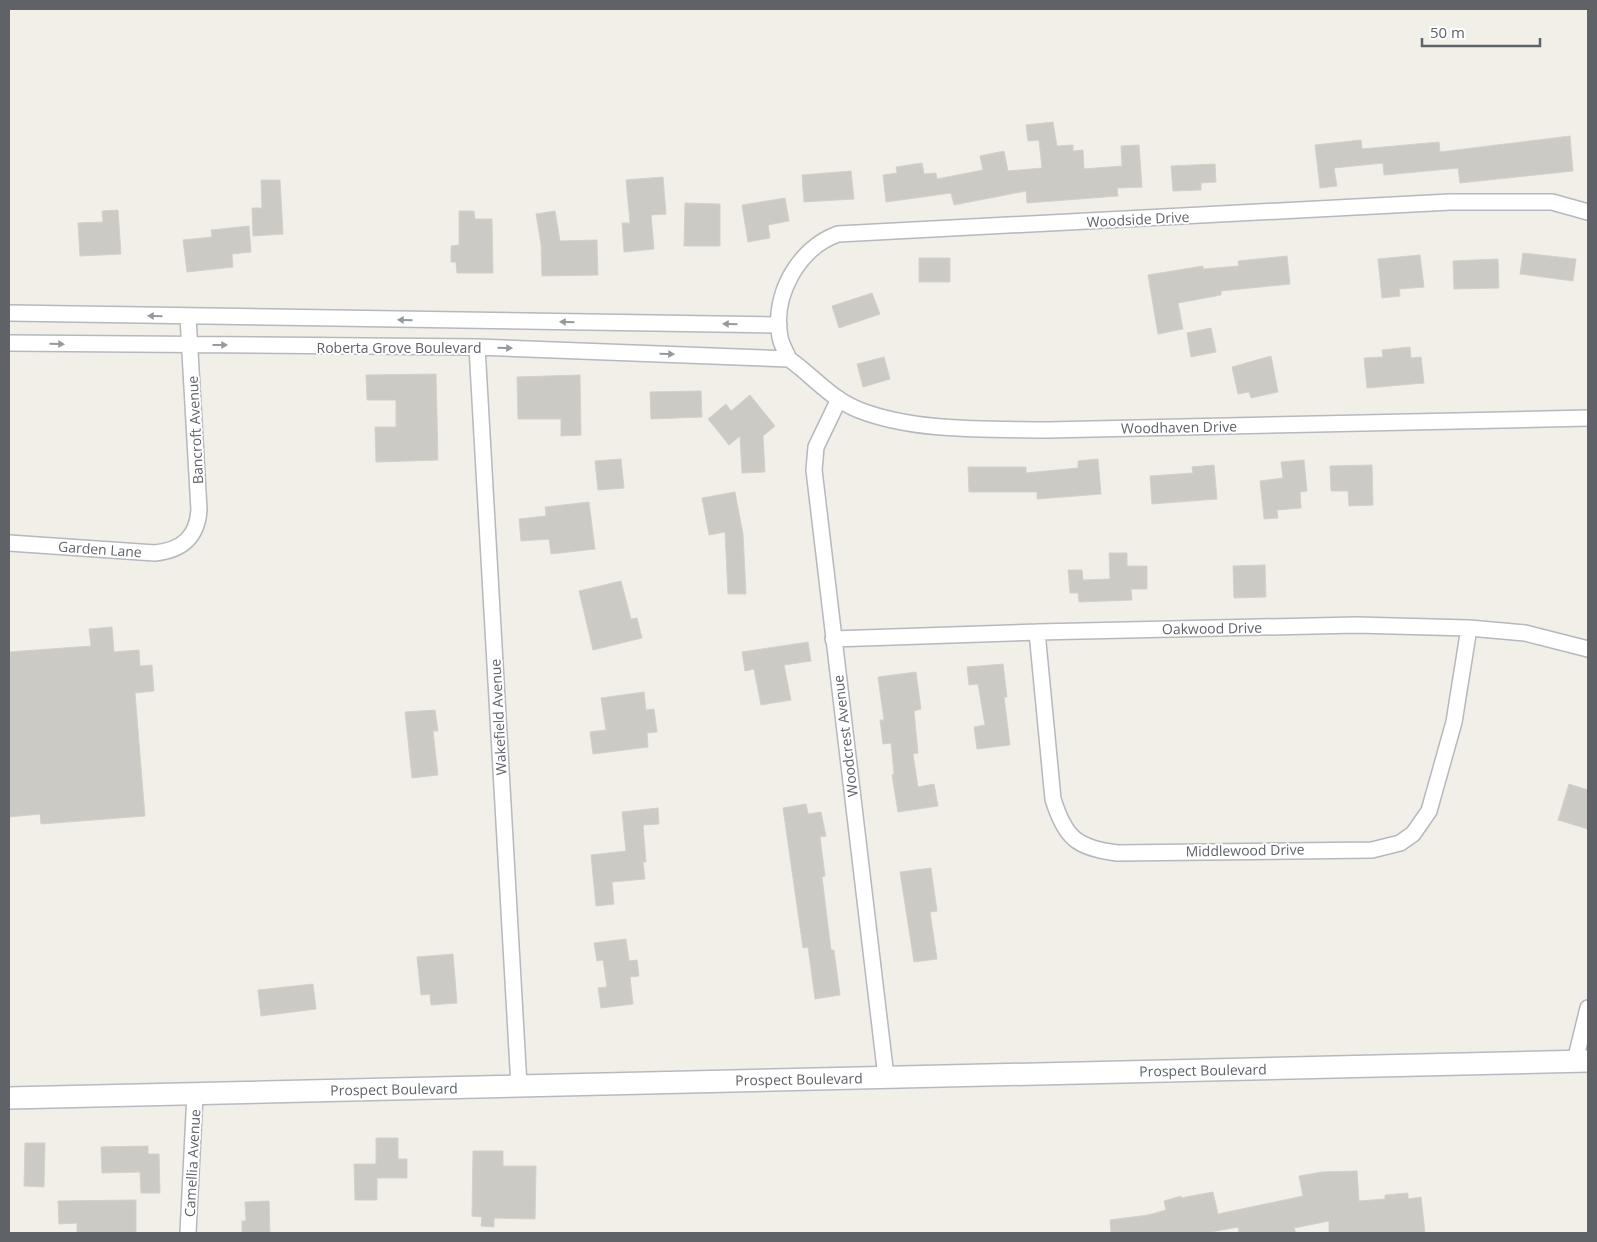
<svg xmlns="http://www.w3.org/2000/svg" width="1597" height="1242" font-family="'Open Sans',sans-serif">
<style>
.building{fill:#cccac5;stroke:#d6d1c6}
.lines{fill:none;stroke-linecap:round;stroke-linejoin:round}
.street-casing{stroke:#b5b8bc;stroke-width:18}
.secondary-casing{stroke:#b6babf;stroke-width:24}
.street{stroke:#fff;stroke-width:15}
.secondary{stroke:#fff;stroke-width:21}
.oneway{fill:#979a9d}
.labels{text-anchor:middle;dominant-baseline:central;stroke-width:4;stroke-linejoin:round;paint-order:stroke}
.street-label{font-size:14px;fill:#5f6368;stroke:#fff}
</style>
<rect width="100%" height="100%" fill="#f1efe8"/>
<path class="building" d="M1053,122L1057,146L1073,145V151L1083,150L1084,169L1122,166L1121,146L1139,145L1142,187L1117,188L1118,196L1027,203L1026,191L954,205L951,193L886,202L883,175L897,173L896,167L922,163L924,174L936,173L937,179L983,170L980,156L1004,151L1008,171L1042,168L1039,140L1028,141L1026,125Z
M1570,136L1573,171L1460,183L1458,168L1384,175L1383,163L1334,168L1337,186L1320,188L1315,145L1361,140L1362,149L1439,142L1440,152Z
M1215,164L1216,182L1201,183V190L1173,191L1171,166Z
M851,171L854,199L804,202L802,175Z
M663,177L666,214L651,215L654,249L624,252L622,223H630L626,180Z
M261,180H280L283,234L253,236L252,208H262Z
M785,198L789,221L768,225L770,238L748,242L742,205Z
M685,203L720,204V246H684Z
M118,210L121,254L80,256L78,223L103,222L102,211Z
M459,211H474L475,219H492L493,273H457L456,262H451V246L459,245Z
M555,211L560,241L597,240L598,275L542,276L541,244L536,214Z
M249,226L251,252L232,254L233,267L187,272L183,240L212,237L211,230Z
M1523,253L1576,259L1573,281L1520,274Z
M1420,255L1424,287L1399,289L1400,296L1382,298L1378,259Z
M1287,256L1290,284L1221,291V295L1178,303L1183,329L1158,334L1148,275L1203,266V269L1239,266L1238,261Z
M919,258H950V282H919Z
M1498,259L1499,288L1454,289L1453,261Z
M872,293L880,314L839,328L832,306Z
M1211,328L1216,352L1191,357L1187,333Z
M1410,347L1411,358L1421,357L1424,383L1367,388L1364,358L1383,357L1382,350Z
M1271,356L1278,392L1251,398L1249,392L1238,394L1232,367Z
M884,357L890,379L863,387L857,364Z
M436,374L438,460L376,462L375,427H396V400H367L366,375Z
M580,375L581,435L561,436V419H518L517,377Z
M701,391L702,417L651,419L650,392Z
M750,395L775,426L763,436L765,472L742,473L740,436L729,445L708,419L726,404L731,411Z
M621,459L624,488L598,490L595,461Z
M1098,459L1101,494L1037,499V492H969L968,467H1026V473L1078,468V461Z
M1304,460L1307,491L1300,492L1301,508L1277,510L1278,518L1264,519L1260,481L1283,478L1281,462Z
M1214,465L1217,499L1152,504L1150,476L1193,473L1192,467Z
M1372,465L1373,505L1349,506L1348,491H1331L1330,466Z
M735,492L743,534L746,594H728L725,532L709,535L702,498Z
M589,502L595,549L551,554L549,539L521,541L519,519L546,516L545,507Z
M1109,553H1127V566H1147V589H1131L1132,600L1079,602L1078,593H1070L1068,570H1082L1083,580L1110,579Z
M1265,565L1266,597L1234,598L1233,566Z
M621,581L631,619L637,618L642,638L593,650L579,591Z
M112,627L114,652L139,650L140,666L152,665L154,691L135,693L145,816L41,824L40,814L9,817V652L91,646L89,629Z
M808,642L811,661L784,665L791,700L761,705L754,669L745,671L742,652Z
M1003,664L1007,697H1004L1010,745L977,749L974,727L985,725L978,684L969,685L967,667Z
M916,672L921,709L914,711L918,753L913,754L918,787L934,784L938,806L898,812L892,775L894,774L891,743L883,744L880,720H884L878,677Z
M644,692L646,710L654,709L657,732L647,733L648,747L593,754L590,732L606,730L601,698Z
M435,710L438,731H433L438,775L412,778L405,712Z
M1569,784L1588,790V829L1558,820Z
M806,804L808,814L821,812L826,836L820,837L825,876L822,877L831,950H834L840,995L815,999L808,947L803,948L783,808Z
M658,808L659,824L643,825L646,862H643L645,879L612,882L614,904L596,906L591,855L626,851L622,812Z
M931,868L937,911L930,912L937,959L914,962L900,872Z
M626,939L629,961L637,960L639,976L630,977L633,1004L601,1008L598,988L607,987L603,960L597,961L594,943Z
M453,954L457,1003L431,1005L430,994L421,995L417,957Z
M313,984L316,1009L261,1016L258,990Z
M376,1138H398V1159H407V1178H377V1200H355L354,1164H376Z
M25,1143H45L44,1187L24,1186Z
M148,1146V1154H159L160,1193H141L140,1172L102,1173L101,1147Z
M473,1151H503V1166H536L535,1219L494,1218V1227L481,1226L482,1217L472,1216Z
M1357,1171L1359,1201L1385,1199V1195L1408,1193V1199L1421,1197L1425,1233H1329V1221L1294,1228L1296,1233H1239L1238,1227L1205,1233H1111L1110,1220L1148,1215L1166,1210L1164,1201L1181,1196V1198L1213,1192L1218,1214L1303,1196L1299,1176L1322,1172Z
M136,1200V1233H77V1223L59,1224L58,1201Z
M269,1201L270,1233H242V1221H246L245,1202Z"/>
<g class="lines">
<defs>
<path id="street" d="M9,313L779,325
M9,343L477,347L789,359
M477,347L519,1086
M789,359C786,352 781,344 780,337C772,296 798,248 838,234L1450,202H1552L1588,212
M789,359C813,376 831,399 859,410C915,432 988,429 1048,430L1588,418
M839,399L816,447L814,470L886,1077
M9,543L155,553C183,550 197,537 199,510L188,317
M1037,632L1053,799C1065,838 1077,848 1117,853L1372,850L1400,843L1413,834L1429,811L1454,722L1469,628
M833,639L1037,632L1356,625L1469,628L1525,633L1588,649
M1575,1061L1588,1008
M188,1233L195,1094"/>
<path id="secondary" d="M9,1098L1588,1061"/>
</defs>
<use href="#street" class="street-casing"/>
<use href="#secondary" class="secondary-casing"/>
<use href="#street" class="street"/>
<use href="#secondary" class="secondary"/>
</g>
<defs><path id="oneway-solid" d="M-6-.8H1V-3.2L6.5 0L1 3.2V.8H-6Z" transform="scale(1.25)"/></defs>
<g class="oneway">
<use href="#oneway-solid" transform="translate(155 316) rotate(-179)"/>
<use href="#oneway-solid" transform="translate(405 320) rotate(-179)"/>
<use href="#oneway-solid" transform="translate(567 322) rotate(-179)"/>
<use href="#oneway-solid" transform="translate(730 324) rotate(-179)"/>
<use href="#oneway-solid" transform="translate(57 344) rotate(1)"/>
<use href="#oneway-solid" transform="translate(220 345)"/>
<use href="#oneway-solid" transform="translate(505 348) rotate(2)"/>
<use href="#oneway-solid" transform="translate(667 354) rotate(2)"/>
</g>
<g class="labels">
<g class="street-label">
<text transform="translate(1138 219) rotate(-3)">Woodside Drive</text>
<text x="399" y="347">Roberta Grove Boulevard</text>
<text transform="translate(1179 427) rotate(-1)">Woodhaven Drive</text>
<text transform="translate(195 430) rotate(-93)">Bancroft Avenue</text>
<text transform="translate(100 549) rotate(4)">Garden Lane</text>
<text transform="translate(1212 628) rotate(-1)">Oakwood Drive</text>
<text transform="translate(498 717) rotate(-93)">Wakefield Avenue</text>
<text transform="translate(845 736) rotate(-97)">Woodcrest Avenue</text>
<text transform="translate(1245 850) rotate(-1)">Middlewood Drive</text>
<text transform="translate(1203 1070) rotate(-1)">Prospect Boulevard</text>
<text transform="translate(799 1079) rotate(-1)">Prospect Boulevard</text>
<text transform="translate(394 1089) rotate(-1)">Prospect Boulevard</text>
<text transform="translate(192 1163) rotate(-87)">Camellia Avenue</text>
</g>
</g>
<rect width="1597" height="1242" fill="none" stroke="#5f6368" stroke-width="20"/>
<path d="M1422 38v8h118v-8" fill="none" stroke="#5f6368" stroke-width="2.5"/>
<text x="1430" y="38" font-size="15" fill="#5f6368" stroke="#ffffff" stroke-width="4" paint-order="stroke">50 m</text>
</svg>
